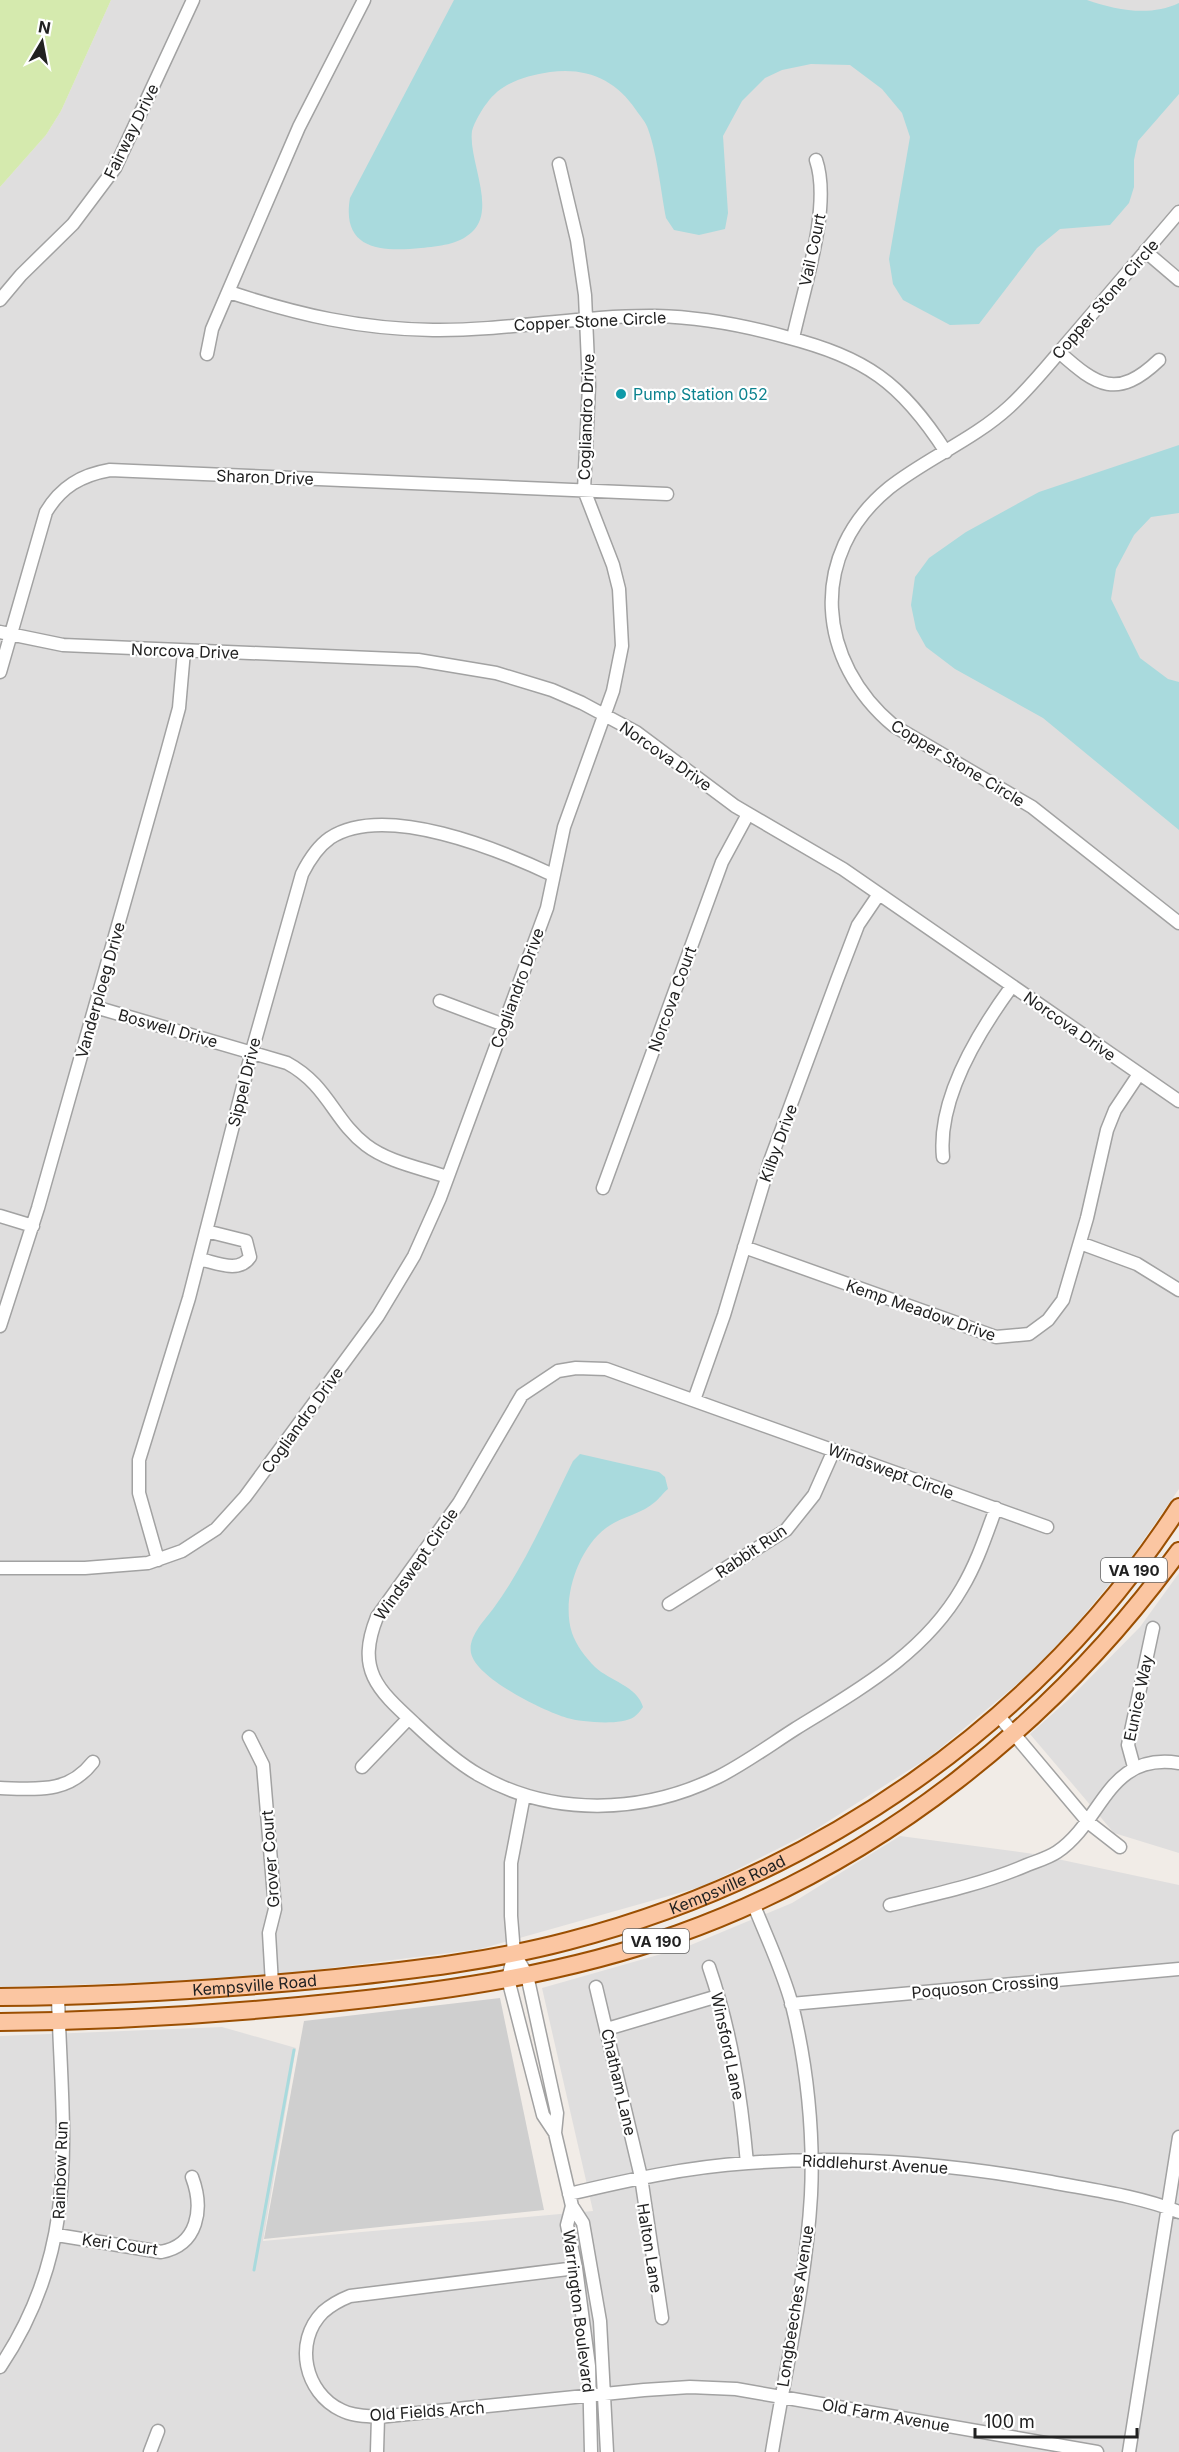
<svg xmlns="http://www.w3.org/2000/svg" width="1179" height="2452" font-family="Inter,sans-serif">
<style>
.residential{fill:#dfdede}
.religious{fill:#cfcfcf}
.grass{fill:#d5eaae}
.water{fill:#a9dadd}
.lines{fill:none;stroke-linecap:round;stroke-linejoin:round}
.stream{stroke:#a9dadd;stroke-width:3}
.minor-casing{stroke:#a2a2a2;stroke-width:15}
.major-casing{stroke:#9b4f02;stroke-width:20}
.minor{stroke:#fff;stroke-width:12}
.major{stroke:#fbc6a2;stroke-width:16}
.culture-dot{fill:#0f9aa8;stroke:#fff;stroke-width:2}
.labels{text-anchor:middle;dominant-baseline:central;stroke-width:4.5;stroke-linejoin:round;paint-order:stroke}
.shield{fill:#fff;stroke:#646464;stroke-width:1.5}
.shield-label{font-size:15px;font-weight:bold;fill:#212121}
.street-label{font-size:16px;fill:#212121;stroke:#fff}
.culture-label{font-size:16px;fill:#0d838f;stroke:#fff;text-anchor:start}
</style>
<rect width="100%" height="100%" fill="#f1ece7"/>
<path class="residential" d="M111,0H1179V1489L1128,1562L1073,1628L1029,1674L931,1756L813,1831L704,1886L480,1949L298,1972L192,1981L0,1987V187L46,135L61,111Z
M1179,1573V1853L1114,1833L1030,1734L1068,1700L1140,1627Z
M900,1836L1034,1854L1179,1885V2452H0V2036L222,2027L296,2048L263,2241L593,2211L542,1988L686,1947L792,1903Z"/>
<path class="religious" d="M500,1998L544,2210L264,2239L304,2021Z"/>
<path class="grass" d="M0,0H111L61,111L46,135L0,187Z"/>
<path class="water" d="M454,0H1087C1116,10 1150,17 1179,3V94L1138,141L1134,160V187L1129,203L1110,225L1060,229L1037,248L979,324L950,325L903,300L893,284L889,259L910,137L902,113L882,89L850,65L811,64L782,70L765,78L742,101L723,136L728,213L725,229L699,235L674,230L666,218C661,192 657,153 648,129C646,122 640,116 636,110C616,80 587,67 550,72C526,76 502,82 487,103C482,109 474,123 472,131C468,160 497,209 472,232C458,245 439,246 421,248C382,252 341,250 350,198Z
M1179,445V513L1151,517L1134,535L1116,569L1111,599L1140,658L1168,679L1179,682V830L1043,718L955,669L926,647L916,629L911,605L915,577L929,558L966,532L1039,492Z
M580,1454L659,1472L665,1477L668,1489C663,1493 659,1499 655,1502C642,1514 620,1517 606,1528C578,1549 561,1599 572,1633C576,1645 586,1658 595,1667C610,1681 637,1686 643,1707C641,1710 637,1715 634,1717C620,1726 582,1722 567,1718C543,1711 476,1678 471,1653C468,1637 484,1621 493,1609C526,1564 548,1511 573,1461Z"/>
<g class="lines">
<path class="stream" d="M254,2270L294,2050"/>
<defs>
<path id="minor" d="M1179,212C1144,253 1108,295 1073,336C1052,360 1033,385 1009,407C973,440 927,458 889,488C807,555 817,662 894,726L1032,807L1179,923
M1145,251L1179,280
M229,292C299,315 360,329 433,330C507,331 581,315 656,316C700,317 743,325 786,337C866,358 901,382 946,452
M0,300L21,275L73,224L115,168L193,0
M793,338C803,290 832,207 816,160
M1059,352C1097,386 1117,400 1159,360
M207,354L212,329L299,127L364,0
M0,632L63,645L418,660L496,673L552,690L582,703L636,732L735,806L843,869L1179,1101
M0,672L46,512C61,487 81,475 110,470L667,494
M440,1001L504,1025
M95,1007L287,1063C328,1085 334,1121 366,1145C388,1162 421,1168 447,1177
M943,1157C937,1098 979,1031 1012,986
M603,1188L722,862L748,814
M0,1216L33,1226
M1080,1243L1137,1264L1179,1290
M744,1247L996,1337L1029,1334L1048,1320L1063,1300L1087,1218L1107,1130L1115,1110L1139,1074
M199,1259C215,1262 239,1274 250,1257L246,1241L206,1231
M0,1326L38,1208L167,752L179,708L184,651
M694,1400L724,1315L770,1161L837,980L858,925L879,894
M996,1508C986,1535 977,1563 962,1588C924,1654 858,1690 795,1729C770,1745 744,1764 718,1777C643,1814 552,1817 479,1775C456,1762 434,1742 415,1724C377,1689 356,1670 377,1617L459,1503L522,1395L558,1371L576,1368L606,1369L1047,1527
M158,1560L139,1493V1460L189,1298L252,1051L302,874C309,860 317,847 330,838C385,802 500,850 553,875
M0,1568H85L148,1563L182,1551L216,1529L245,1497L378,1316L414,1256L440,1198L547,908L564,827L613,691L622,646L619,589L613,565L584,490L589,386L585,295L577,240L559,164
M669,1604L786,1530L814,1495L834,1450
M998,1715L1088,1822L1120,1847
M249,1737L263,1765L275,1909L269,1933L272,1984
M362,1767L408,1719
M1134,1767L1128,1745L1153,1628
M0,1788C37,1789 68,1794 93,1762
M524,1795L511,1863V1916L514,1953L508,1979L543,2115L555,2133
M753,1903C766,1936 783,1971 792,2005C807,2065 814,2133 811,2195C806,2282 786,2367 772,2452
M890,1905C936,1894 983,1884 1027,1865C1037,1861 1048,1858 1057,1852C1104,1820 1107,1752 1179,1763
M514,1953L527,1975L557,2113L555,2133L572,2206L583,2223L600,2321L607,2452
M709,1967C731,2031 741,2095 747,2163
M596,1987L641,2177L662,2318
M791,2004L1179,1969
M607,2029L718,1996
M569,2194C628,2180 687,2167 748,2163C849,2155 951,2164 1051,2182C1093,2190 1139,2196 1179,2212
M572,2206L567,2225L576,2268L589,2366L591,2452
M57,2235L161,2252C198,2245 204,2209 192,2177
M576,2268L350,2296C340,2300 331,2305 323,2312C293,2342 305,2393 341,2410C352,2416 366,2416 378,2417L644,2390L690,2387L736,2389L1097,2452
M0,2367C82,2245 62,2135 58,1997
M150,2452L158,2431
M377,2452L378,2417
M1129,2452L1179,2137"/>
<g id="major">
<path id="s1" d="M0,1997C113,1996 224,1989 336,1978C414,1970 492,1961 568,1941C816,1877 1039,1723 1179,1507"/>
<path d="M0,2022C114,2021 226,2014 339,2002C455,1990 568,1973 678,1934C880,1862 1054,1723 1179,1551"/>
</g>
</defs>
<use href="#minor" class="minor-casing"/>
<use href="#major" class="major-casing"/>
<use href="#minor" class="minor"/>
<use href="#major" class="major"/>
</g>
<circle class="culture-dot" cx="621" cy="394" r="6"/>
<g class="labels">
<g class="shield">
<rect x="1101" y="1558" width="66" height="24" rx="4.5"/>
<rect x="623" y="1929" width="66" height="24" rx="4.5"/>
</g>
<g class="shield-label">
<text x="1134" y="1570">VA 190</text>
<text x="656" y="1941">VA 190</text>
</g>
<g class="street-label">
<text transform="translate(131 131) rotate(-64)">Fairway Drive</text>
<text transform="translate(812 250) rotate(-78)">Vail Court</text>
<text transform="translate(1105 299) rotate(-49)">Copper Stone Circle</text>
<text transform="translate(590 321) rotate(-3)">Copper Stone Circle</text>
<text transform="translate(586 417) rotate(-88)">Cogliandro Drive</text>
<text transform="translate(265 477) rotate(2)">Sharon Drive</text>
<text transform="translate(185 651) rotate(2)">Norcova Drive</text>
<text transform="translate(666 756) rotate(35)">Norcova Drive</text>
<text transform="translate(958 763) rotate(31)">Copper Stone Circle</text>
<text transform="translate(517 988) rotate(-70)">Cogliandro Drive</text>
<text transform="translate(100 990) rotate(-74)">Vanderploeg Drive</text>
<text transform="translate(672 999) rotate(-70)">Norcova Court</text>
<text transform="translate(1070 1026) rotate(35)">Norcova Drive</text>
<text transform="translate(168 1028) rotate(16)">Boswell Drive</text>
<text transform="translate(244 1082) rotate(-76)">Sippel Drive</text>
<text transform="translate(778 1143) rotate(-70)">Kilby Drive</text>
<text transform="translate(921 1310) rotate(19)">Kemp Meadow Drive</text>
<text transform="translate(302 1420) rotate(-54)">Cogliandro Drive</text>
<text transform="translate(891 1471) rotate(20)">Windswept Circle</text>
<text transform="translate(751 1551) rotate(-34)">Rabbit Run</text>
<text transform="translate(416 1564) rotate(-55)">Windswept Circle</text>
<text transform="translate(1138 1698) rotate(-78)">Eunice Way</text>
<text transform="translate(270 1859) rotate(-94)">Grover Court</text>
<text stroke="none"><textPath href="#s1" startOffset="741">Kempsville Road</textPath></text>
<text stroke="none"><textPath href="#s1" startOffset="255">Kempsville Road</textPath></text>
<text transform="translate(985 1986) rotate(-5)">Poquoson Crossing</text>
<text transform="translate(728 2046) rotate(78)">Winsford Lane</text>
<text transform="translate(619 2082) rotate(77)">Chatham Lane</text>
<text transform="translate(875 2164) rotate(3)">Riddlehurst Avenue</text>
<text transform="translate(60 2170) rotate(-88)">Rainbow Run</text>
<text transform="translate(120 2244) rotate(8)">Keri Court</text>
<text transform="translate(650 2248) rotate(81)">Halton Lane</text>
<text transform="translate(795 2306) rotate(-81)">Longbeeches Avenue</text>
<text transform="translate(579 2311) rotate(83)">Warrington Boulevard</text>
<text transform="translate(427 2411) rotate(-4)">Old Fields Arch</text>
<text transform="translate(886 2415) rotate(10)">Old Farm Avenue</text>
</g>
<g class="culture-label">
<text x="633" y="394">Pump Station 052</text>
</g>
</g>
<g transform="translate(42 42) rotate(10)" stroke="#ffffff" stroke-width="4.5" paint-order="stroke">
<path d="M0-4.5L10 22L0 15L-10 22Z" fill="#212121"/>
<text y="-9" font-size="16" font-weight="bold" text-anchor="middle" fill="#212121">N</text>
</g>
<path d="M975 2428v9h162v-9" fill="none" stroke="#212121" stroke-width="3"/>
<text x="984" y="2428" font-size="18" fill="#212121" stroke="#ffffff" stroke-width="4.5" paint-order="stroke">100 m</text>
</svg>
